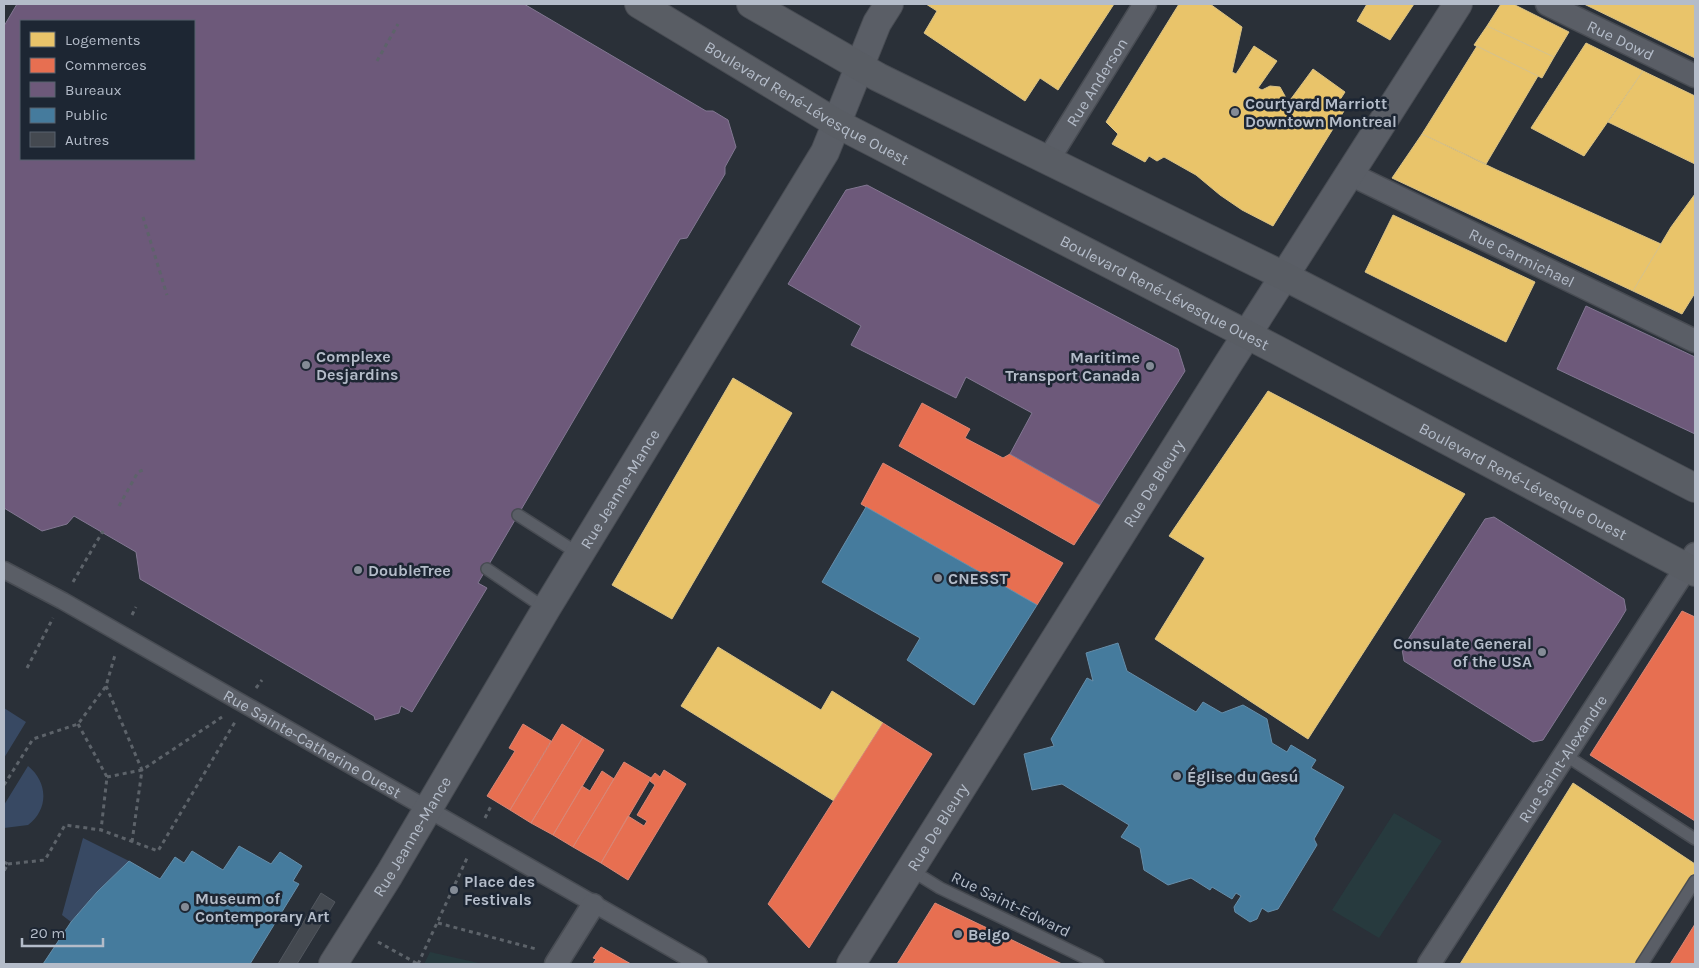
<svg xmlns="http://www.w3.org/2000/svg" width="1699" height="968" font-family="Karla,sans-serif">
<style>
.green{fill:#273a3e}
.water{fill:#384963}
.homes{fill:#e9c46a;stroke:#d9c286}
.shops{fill:#e76f51;stroke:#d88675}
.offices{fill:#6d597a;stroke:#827792;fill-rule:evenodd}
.public{fill:#457b9d;stroke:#668eaa}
.building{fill:#444950;stroke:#52575f}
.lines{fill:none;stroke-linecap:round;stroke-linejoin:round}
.service-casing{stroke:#484c53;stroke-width:14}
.pedestrian-casing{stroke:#484c53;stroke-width:19}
.minor-casing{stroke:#484c53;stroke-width:25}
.tertiary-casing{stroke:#484c53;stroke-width:30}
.secondary-casing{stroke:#484c53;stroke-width:30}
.path{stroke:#5d636a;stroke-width:3;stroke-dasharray:4 4;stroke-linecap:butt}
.service{stroke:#5a5e66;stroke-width:11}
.pedestrian{stroke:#5a5e66;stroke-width:16}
.minor{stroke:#5a5e66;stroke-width:22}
.tertiary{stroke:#5a5e66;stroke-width:28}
.secondary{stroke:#595d64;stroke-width:28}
.poi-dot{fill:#848b96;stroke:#1d2633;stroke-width:2}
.labels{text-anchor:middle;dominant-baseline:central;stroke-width:5;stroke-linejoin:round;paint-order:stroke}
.street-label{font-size:16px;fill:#b4bcc9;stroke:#1d2633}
.poi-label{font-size:16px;font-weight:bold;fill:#b4bcc9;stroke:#1d2633;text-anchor:start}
</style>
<rect width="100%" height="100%" fill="#2a3038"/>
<path class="green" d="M1394,813L1442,841L1379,938L1332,910Z
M430,952L483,964H424Z"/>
<path class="water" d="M4,708L26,722L4,758Z
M28,766C48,782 49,809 28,825L4,828V805Z
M83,838L129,861L97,892L71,922L62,915Z"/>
<path class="homes" d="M926,4H1114L1058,90L1040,78L1025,101L924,33L937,11Z
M1179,4H1210L1242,27L1232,72L1236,74L1254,46L1277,61L1258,88L1262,90L1270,86L1280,87L1285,96V107L1313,69L1345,92L1336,106L1344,111L1273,226L1242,210L1220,195L1196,175L1164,157L1157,161L1149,156L1145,162L1112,144L1118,134L1106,122Z
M1367,4H1414L1390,40L1357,21Z
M1501,4H1513L1569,32L1554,57L1487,26Z
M1584,4H1695V58Z
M1487,26L1554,57L1542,78L1474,45Z
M1586,43L1643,71L1584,156L1531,128Z
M1477,46L1538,76L1486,164L1422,134Z
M1643,71L1695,96V164L1608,122Z
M1422,134L1497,170L1661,244L1633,291L1392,178Z
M1695,194V293L1682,314L1633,291L1671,227Z
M1393,215L1535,282L1506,342L1365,272Z
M733,378L792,413L672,619L612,585Z
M1268,391L1465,494L1308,739L1155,639L1205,558L1169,536Z
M718,647L821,710L832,691L883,723L834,801L681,706Z
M1573,783L1695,864V873L1637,964H1460Z"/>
<path class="shops" d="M922,403L970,429L965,438L1003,458L1010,454L1100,505L1074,545L899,446Z
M883,463L1063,563L1037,605L861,504Z
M1682,611L1695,617V821L1590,755Z
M883,723L932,754L809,948L768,904Z
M523,724L551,741L510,810L487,796L515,751L509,748Z
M562,724L583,737L531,823L510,810Z
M583,737L604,750L553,835L531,823Z
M624,762L651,778L601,863L573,847Z
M664,770L686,784L628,880L601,863L628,816L644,826L647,821L637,815L655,785L650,781L651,778L655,773L660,777Z
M602,771L614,779L573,847L553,835L582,786L590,791Z
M935,903L1062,964H897Z
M1695,924V964H1670L1682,945Z
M601,947L631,964H593L596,959L593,958Z"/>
<path class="offices" d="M17,4H524L706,111H713L728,120L736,147L725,167V174L687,238L680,239L478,583L487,588L412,712L401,706L399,713L375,720L374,716L140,579L136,552L74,516L67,524L42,531L4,508V26ZM21,21H194V159H21Z
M867,185L1178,349L1185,371L1100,505L1010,454L1032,413L966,377L956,398L851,345L861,326L788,284L846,190Z
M1586,306L1695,357V434L1557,369Z
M1494,517L1624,599L1626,610L1620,620L1543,740L1533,742L1404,661L1402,649L1485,519Z"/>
<path class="public" d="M866,507L1037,605L974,705L907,660L920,638L822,582Z
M1118,643L1127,671L1196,712L1203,702L1222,713L1243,705L1267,719L1272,743L1287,752L1291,745L1316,760L1311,768L1344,787L1314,839L1317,845L1278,909L1268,912L1262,908L1257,919L1250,922L1235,912L1234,907L1241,896L1236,893L1232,899L1212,887L1210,890L1191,878L1168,885L1144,870L1140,848L1121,837L1129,825L1062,784L1032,790L1024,754L1054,746L1051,739L1087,678L1093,681L1086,653Z
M239,846L271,864L280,852L302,866L293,881L299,884L250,964H43L71,922L97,892L129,861L160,879L175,857L184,863L192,851L223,870Z"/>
<path class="building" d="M321,893L335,902L297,964H278Z"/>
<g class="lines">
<defs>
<path id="service" d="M518,515L579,554
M487,569L546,609
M1565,755L1695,839
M911,870L940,888L1098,964
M1642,964L1695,881"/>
<g id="pedestrian">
<path id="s1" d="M4,570L63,601L699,964"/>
</g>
<g id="minor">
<path id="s2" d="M1547,4L1695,76"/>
<path id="s3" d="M1048,160L1145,4"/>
<path id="s4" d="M1350,174L1695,341"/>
<path d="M556,964L593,905"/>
<path id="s5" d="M1429,964L1695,554"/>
</g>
<g id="tertiary">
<path id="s6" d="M333,964L389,875L546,609L825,152L877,23L889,4"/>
<path id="s7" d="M851,964L1228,364L1458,4"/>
</g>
<g id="secondary">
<path id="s8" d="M639,4L836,123L1277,350L1695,572"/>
<path d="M751,4L878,77L1284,276L1695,488"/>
</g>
</defs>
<use href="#service" class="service-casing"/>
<use href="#pedestrian" class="pedestrian-casing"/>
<use href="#minor" class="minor-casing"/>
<use href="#tertiary" class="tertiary-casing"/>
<use href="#secondary" class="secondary-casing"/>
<path class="path" d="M377,61L398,24
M143,217L167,295
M119,506L138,472L145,469
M73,582L103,531
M132,615L136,607
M27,668L53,618
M106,686L142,770L132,842
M256,688L262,680
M78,724L107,777L101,830
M107,777L142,770L222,717
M4,785L33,739L78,724L106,686L115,655
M485,818L491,806
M4,862L8,864L4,871
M8,864L45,860L65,825L101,830L158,851L235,722
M438,923L536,949
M378,942L418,964
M418,964L468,856"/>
<use href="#service" class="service"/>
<use href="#pedestrian" class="pedestrian"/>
<use href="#minor" class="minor"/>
<use href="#tertiary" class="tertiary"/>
<use href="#secondary" class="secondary"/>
</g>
<g class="poi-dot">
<circle cx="1235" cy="112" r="5"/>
<circle cx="306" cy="365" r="5"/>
<circle cx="1150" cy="366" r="5"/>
<circle cx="358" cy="570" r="5"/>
<circle cx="938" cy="578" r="5"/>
<circle cx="1542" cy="652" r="5"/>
<circle cx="1177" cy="776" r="5"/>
<circle cx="454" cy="890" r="5"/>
<circle cx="185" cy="907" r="5"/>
<circle cx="958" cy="934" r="5"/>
</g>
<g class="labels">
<g class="street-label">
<text stroke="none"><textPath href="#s2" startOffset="82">Rue Dowd</textPath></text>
<text stroke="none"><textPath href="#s3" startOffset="92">Rue Anderson</textPath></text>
<text stroke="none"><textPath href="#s8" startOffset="195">Boulevard René-Lévesque Ouest</textPath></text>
<text stroke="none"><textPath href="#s4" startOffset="191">Rue Carmichael</textPath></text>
<text stroke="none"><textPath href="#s8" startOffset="600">Boulevard René-Lévesque Ouest</textPath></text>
<text stroke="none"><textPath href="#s8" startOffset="1005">Boulevard René-Lévesque Ouest</textPath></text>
<text stroke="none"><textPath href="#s7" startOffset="568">Rue De Bleury</textPath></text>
<text stroke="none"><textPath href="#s6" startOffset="555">Rue Jeanne-Mance</textPath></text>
<text stroke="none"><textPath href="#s1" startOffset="354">Rue Sainte-Catherine Ouest</textPath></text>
<text stroke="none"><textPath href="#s5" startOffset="245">Rue Saint-Alexandre</textPath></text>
<text stroke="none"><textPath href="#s7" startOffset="162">Rue De Bleury</textPath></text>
<text stroke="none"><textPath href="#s6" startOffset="150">Rue Jeanne-Mance</textPath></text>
<text transform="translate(1011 904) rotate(26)">Rue Saint-Edward</text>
</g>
<g class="poi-label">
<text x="1245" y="103">Courtyard Marriott<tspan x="1245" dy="18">Downtown Montreal</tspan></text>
<text x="316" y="356">Complexe<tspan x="316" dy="18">Desjardins</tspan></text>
<text x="1140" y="357" text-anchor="end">Maritime<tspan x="1140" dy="18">Transport Canada</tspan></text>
<text x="368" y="570">DoubleTree</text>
<text x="948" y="578">CNESST</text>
<text x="1532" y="643" text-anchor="end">Consulate General<tspan x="1532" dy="18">of the USA</tspan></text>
<text x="1187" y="776">Église du Gesú</text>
<text x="464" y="881">Place des<tspan x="464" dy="18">Festivals</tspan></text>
<text x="195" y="898">Museum of<tspan x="195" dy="18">Contemporary Art</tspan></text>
<text x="968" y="934">Belgo</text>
</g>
</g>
<rect width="1699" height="968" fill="none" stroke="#b4bcc9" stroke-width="10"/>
<rect x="20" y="20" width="175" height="140" fill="#1d2633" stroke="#59626f"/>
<rect x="30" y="32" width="25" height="15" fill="#e9c46a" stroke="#59626f"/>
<text x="65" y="45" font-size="15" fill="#b4bcc9">Logements</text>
<rect x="30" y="58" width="25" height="15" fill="#e76f51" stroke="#59626f"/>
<text x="65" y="70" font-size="15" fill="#b4bcc9">Commerces</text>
<rect x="30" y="82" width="25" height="15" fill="#6d597a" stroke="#59626f"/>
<text x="65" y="95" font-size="15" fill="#b4bcc9">Bureaux</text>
<rect x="30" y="108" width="25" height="15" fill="#457b9d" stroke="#59626f"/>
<text x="65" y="120" font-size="15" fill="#b4bcc9">Public</text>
<rect x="30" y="132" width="25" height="15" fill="#444950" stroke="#59626f"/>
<text x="65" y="145" font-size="15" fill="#b4bcc9">Autres</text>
<path d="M22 938v8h81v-8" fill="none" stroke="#b4bcc9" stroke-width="2.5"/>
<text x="30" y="938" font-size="15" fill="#b4bcc9" stroke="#1d2633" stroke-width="4" paint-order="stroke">20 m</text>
</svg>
